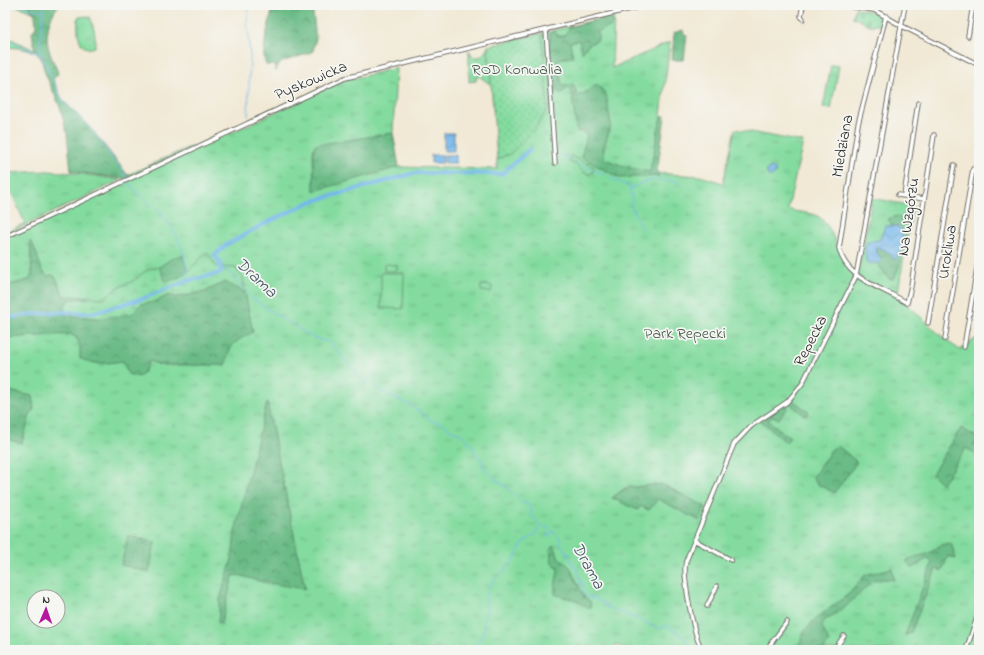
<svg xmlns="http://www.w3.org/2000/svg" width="984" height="655" font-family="'Indie Flower',sans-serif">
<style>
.grass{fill:url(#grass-tufts);stroke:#578365;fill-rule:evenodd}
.forest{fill:url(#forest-crowns);stroke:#4a7358}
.wetland{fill:url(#wetland-marsh);stroke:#578365}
.cemetery{fill:url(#cemetery-stones);stroke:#578365}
.garden{fill:url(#garden-dots);stroke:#578365}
.pitch{fill:#83db9f;stroke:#578365}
.water{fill:url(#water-waves);stroke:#50728b}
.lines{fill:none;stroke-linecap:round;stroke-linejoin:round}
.stream{stroke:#75b8eb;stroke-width:1}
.river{stroke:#75b8eb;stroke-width:4}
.minor-casing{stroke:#706e66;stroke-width:5.5}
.minor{stroke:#fff;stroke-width:3.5}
.labels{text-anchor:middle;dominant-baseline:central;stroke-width:3.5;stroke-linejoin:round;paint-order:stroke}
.park-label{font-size:16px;fill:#415748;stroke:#f6f6f2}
.street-label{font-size:16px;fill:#2b2b2b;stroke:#f6f6f2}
.water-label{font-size:17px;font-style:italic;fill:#415565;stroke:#f6f6f2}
</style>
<defs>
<pattern id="grass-tufts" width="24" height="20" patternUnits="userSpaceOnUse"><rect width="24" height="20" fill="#83db9f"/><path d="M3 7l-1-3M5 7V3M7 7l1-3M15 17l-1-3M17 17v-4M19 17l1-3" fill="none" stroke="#71bc89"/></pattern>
<pattern id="forest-crowns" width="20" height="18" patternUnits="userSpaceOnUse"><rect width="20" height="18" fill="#6abb86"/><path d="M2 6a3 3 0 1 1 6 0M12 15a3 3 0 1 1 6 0" fill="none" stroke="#57986e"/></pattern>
<pattern id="wetland-marsh" width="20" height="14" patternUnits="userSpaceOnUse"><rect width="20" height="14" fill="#83db9f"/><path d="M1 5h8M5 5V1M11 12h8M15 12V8" fill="none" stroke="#71bc89"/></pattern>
<pattern id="cemetery-stones" width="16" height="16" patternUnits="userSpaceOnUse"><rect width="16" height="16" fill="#83db9f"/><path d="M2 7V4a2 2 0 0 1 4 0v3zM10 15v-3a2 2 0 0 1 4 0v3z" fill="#71bc89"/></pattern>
<pattern id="garden-dots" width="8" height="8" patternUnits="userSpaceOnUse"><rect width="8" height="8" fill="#83db9f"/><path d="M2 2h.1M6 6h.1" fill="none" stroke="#71bc89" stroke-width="1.8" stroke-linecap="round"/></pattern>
<pattern id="water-waves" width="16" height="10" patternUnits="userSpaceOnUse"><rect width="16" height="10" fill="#75b8eb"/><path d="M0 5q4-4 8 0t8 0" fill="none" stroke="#6096bf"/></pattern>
</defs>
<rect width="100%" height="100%" fill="#f6f6f2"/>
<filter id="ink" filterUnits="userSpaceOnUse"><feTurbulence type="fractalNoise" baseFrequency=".025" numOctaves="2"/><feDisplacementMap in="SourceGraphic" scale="8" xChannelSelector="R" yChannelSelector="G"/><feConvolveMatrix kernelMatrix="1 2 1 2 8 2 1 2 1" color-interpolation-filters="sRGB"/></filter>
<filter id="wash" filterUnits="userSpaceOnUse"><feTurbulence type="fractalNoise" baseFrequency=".012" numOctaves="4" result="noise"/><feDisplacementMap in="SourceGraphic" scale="16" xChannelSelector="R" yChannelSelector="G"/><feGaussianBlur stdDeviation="0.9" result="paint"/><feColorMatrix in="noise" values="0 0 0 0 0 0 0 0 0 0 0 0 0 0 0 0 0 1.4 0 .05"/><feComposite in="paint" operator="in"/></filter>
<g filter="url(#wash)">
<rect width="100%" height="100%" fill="#f1e9d5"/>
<path class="grass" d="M14,5H29L33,12Z
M614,15L612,68L670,42L654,173L700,176L723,183L735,129L803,142L788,209C797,213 811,212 819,217C836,229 839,263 857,278L872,198L913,206L897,297C920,313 936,335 960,350L979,336V650H629L615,645L612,650H597L589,645L588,650H5V238L351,77V79L396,68L393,133L398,167L497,169V159L501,158L540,34ZM34,597H58V621H34Z
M88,16L90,17C94,27 96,36 95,47C77,54 77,29 78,17Z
M5,36L34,50L35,52L19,48L5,47Z
M488,46L491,85L479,76L477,77L476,81L469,82V50L473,57H480L485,52Z
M831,65L839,66L831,109L823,108Z
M275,107V109L197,145Z
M194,145V147L129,177L128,175Z
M48,171L84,174L121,180L5,235V233L25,223L5,179V173Z"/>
<path class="forest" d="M29,5H59C48,18 44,37 50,53C52,61 57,67 58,74L53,79L62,99L94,132L129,177L125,179L71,171L67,134L60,107L45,73L41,58L35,52L32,32L36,27L35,15Z
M273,5H312L316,38L313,51C305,56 283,60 279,64C277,66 277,68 276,71L275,65H266C259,50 271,21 273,5Z
M611,16L613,24L610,27L602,29L598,32V40L588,45L582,53L579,40L570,42L573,57L558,59L562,86L573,84L577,94L572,97L571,89H565L561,95L558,91H552L550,32L554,30L558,36H564L570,27Z
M683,30L684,34L687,35L684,60H672L674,33Z
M597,84L606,94L611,125L604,147V159L633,169L650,172L661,116H665L657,172L659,176L619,178L581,157L587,136L584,132H577L572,99L588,91Z
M393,133L399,167L314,191L313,152L315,145Z
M897,216C899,218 903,220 904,222C913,235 899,266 894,279H889L878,264L882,260L876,251L877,248H880L891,254L896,226H893L888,219Z
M30,241L33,244L42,270L47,276L53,275L56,278L64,296L88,297L89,298L64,315L98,318L141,304L154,302L169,295L177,297L204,292L225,282L245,292L253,332C235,342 229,343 226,365H160L149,361L144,372L139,377L128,374L123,361C108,363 93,366 80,358C80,346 81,339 70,334L5,338V286L29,280L32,275Z
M183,256L188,272L173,281L165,282L159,267L174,257Z
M5,390L32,396L34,409L30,415L22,443L5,439Z
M791,399L809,412L807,415H804L788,402Z
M267,402L305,589L263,582L238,575L233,576L221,624L218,623L220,599L232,559L235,532Z
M786,404L788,407L779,419L773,416L768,421L790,437L786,442L761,421Z
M961,428L979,439V455L966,448L942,484L932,474Z
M838,446L857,462L834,493L815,482L813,477L832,449Z
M662,484L706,507L700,521L658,499L649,510L640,506L638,510L612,498L625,488Z
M128,536L155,542L149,572L121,565Z
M951,543L956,559L948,556L942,571L936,569L911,632L905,635L932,563L928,558L913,568L906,561C914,555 923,557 931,552C940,546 940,544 951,543Z
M554,545L559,558L570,567L584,597L590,601L591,607L587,608C578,598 566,599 555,594C554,584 558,577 558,567L552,563L550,549Z
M892,568L894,580L884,579L873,581L845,607L824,621L821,625L829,642L823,650H795L801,641L802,634L814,620L850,593L865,575Z"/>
<path class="wetland" d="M571,156L594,167L593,172L590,174L584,173L576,164L569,162Z
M206,252L217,267L236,268L243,278L245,292L225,282L204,292L177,297L169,295L154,302L141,304L132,314L98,318L64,315V307L69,300L89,298L88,297L101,298L108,295L117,288L133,281L148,269L159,267L165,281C183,281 195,264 206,252Z"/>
<path class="cemetery" d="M855,8L874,12L884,19L882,25H870L853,17Z"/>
<path class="garden" d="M542,33L548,108L535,129L510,154L497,159L488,46Z"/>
<path class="pitch" d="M384,264L397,265V271H384Z
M381,273H404L403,309L381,308Z
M481,285L492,286L491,292L481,291Z"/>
<path class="water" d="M444,133H454V151H444Z
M431,155H443V163H431Z
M445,155H456V163H445Z
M766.5 172a4.5 4.5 0 1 1 9 0a4.5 4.5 0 1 1-9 0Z
M885,226H896L902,229C903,241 903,251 895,260L892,258L891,254L881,248H877L876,251L882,260L878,264L866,262L865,247L868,241L880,240Z"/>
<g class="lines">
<path class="stream" d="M23,5L26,8L43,11
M44,5L40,46L42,56L62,99L93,131L127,178
M5,41H11L41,55
M248,116L250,57L247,19L250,5
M560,154L580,165L606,175
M439,173L443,170
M609,177L618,182L628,185L632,198L631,206L642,229
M128,181C133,191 146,200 154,207C176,227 187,252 187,281
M681,183H682
M629,190C647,179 653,179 672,181L673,180L680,183
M221,263L252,298L272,312L314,338L330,342L359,376L380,391L408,404L422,413
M423,414L432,421L443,423C449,433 467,431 469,444H472L475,453L481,458L484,469L496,479V481H499L502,485H505L522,503L529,504V508L533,511L530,515L538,521L537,524L549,528L546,534L548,536L550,537L551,532L553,531L561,540L560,543C564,549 570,555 572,564L574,563V567L579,570L577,574L579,575L581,584L584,585L583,591L587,597L591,596V599L596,598L598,602L600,601L604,603L605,606C615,611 625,614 636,618C644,621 651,627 660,629L665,626H668L686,639L691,648L697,649
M500,573L512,563L523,543L536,534L539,527
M474,650C476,643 481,639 483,632C486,623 483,617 488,607L485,596L492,583L497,577"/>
<path class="river" d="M5,318L53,312L92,313L141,299L187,281L220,273L222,271L219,266L221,263L214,256L226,245L262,225L310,202L415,173L502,174L530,149"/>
</g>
</g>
<g filter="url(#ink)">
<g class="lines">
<defs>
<path id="minor" d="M803,5L801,16L803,19
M842,5L874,10L902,26L979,65
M952,7V5
M621,11L622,5
M886,16L858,124L839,248C846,280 882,287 907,303L911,286L934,135
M546,30L555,163
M968,36L973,5
M898,195L924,199
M904,196L918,103
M5,237L345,78L647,5
M928,323L954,165
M945,339L973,169
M964,347L979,256
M694,540L731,560
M707,606L717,586
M703,650C694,641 682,574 686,561L734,444L751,426L787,402L802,384L856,276L905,5
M766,650L787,622
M834,650L844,636
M966,650L979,612"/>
</defs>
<use href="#minor" class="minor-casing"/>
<use href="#minor" class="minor"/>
</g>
</g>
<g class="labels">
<g class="park-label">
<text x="517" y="70">ROD Konwalia</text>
<text x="685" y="334">Park Repecki</text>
</g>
<g class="street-label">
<text transform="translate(311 81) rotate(-23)">Pyskowicka</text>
<text transform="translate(843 146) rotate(-80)">Miedziana</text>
<text transform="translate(909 217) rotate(-82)">Na Wzgórzu</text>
<text transform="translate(948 252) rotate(-81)">Urokliwa</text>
<text transform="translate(811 341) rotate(-63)">Repecka</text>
</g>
<g class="water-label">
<text transform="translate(256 278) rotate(43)">Drama</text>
<text transform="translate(588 566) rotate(61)">Drama</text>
</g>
</g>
<rect width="984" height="655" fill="none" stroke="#f6f6f2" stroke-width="20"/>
<g transform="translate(46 609) rotate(2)"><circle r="19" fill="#f6f6f2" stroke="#a5a5a2"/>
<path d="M0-3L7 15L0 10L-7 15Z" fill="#b5179e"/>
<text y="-6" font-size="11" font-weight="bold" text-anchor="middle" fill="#2b2b2b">N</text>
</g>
</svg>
